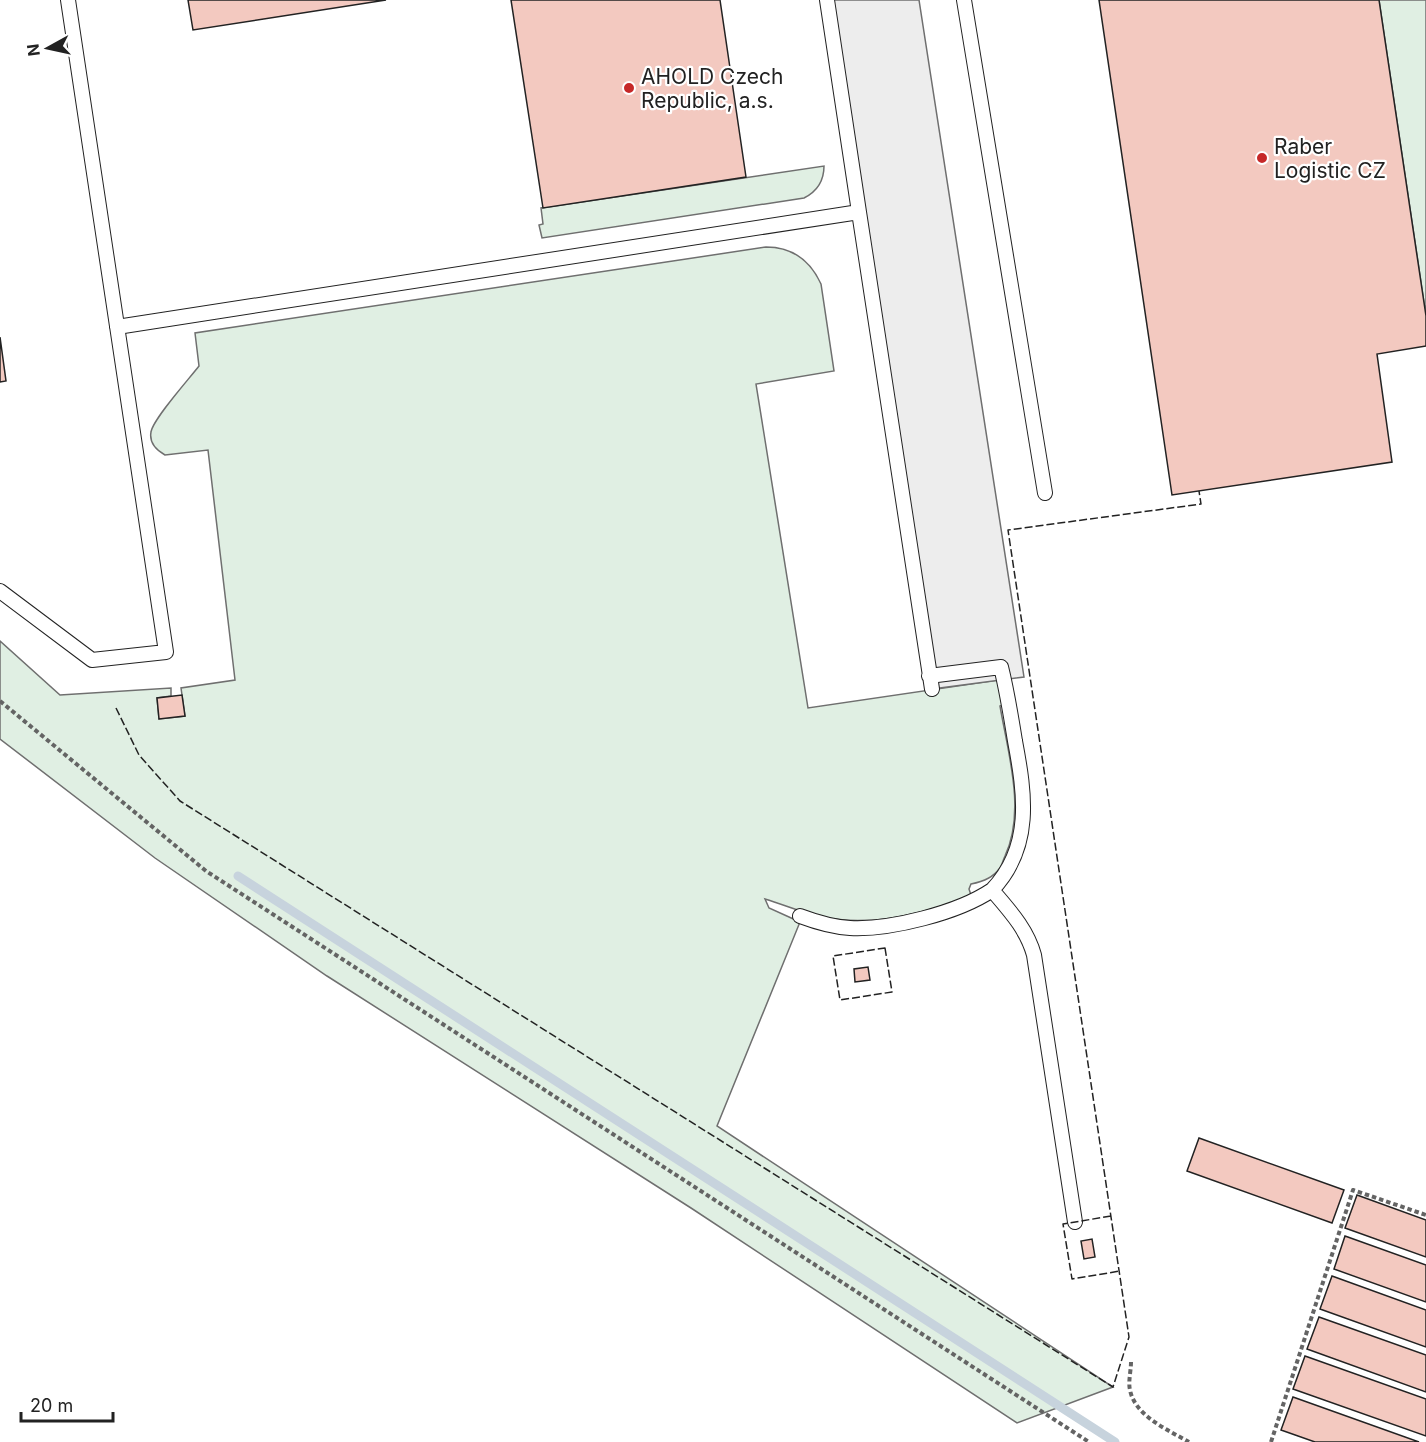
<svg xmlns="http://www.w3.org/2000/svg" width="1426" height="1442" font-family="Inter,sans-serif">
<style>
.green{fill:#e0efe3;stroke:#6f6f6f;stroke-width:1.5}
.parking{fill:#ededed;stroke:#6f6f6f;stroke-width:1.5}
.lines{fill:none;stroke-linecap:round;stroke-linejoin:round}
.stream{stroke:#c7d3dd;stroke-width:9}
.building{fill:#f3c9c0;stroke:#222;stroke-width:1.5}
.service-casing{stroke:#222;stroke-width:16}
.path{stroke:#646464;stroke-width:4;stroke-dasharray:4.5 3;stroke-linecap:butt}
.service{stroke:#fff;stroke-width:14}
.fence{stroke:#222;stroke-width:1.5;stroke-dasharray:8 3;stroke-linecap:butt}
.poi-dot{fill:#c62828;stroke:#fff;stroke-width:2}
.labels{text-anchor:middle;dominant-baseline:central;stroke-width:4.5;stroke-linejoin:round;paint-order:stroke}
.poi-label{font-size:21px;fill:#222;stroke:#fff;text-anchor:start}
</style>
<rect width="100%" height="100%" fill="#fff"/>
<path class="green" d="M1379,0H1426V316Z
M824,166C824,181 818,191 804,198L542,238L539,225L543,224L541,208Z
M766,247C793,247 810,260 821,284L834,371L756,384L808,708L998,680L1003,705L1000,706C1008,753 1026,811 1005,856C1003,860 1002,866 999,869C993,878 981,882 971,884L969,889L971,895C926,914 871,927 822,917C802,913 785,905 765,899L769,908L800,922L717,1126L1113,1387L1017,1423L691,1208L327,976L155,858L0,739V641L60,695L171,688V696L157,698L159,719L185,716L181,688L235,680L208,450L165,455C156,450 149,443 151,432C153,419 189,379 199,366L195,333Z"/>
<path class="parking" d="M827,0H919L1024,677L932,689Z"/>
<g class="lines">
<path class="stream" d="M238,876L1115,1442"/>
</g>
<path class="building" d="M188,0H386L193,30Z
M511,0H720L746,177L543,208Z
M1099,0H1379L1426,316V346L1377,354L1392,462L1172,495Z
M0,337L6,381L0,382Z
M182,695L185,716L159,719L157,698Z
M868,967L870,980L855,982L854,969Z
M1199,1138L1344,1190L1332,1223L1187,1171Z
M1357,1195L1426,1220V1257L1345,1228Z
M1345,1236L1426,1265V1302L1334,1269Z
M1092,1239L1095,1257L1084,1259L1081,1241Z
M1332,1276L1426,1310V1347L1320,1309Z
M1319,1317L1426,1355V1392L1307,1349Z
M1305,1356L1426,1399V1436L1293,1389Z
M1293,1397L1419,1442H1315L1281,1430Z"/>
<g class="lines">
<defs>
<path id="service" d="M964,0L1045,493
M859,212L932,689
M117,327L859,212L827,0
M0,591L92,660L166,652L68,0
M929,676L1001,667C1007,691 1011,716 1015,741C1025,794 1033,847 992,890C1009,910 1027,929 1034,955L1075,1222
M800,916C816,922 832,927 850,928C890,930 958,913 992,890"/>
</defs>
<use href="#service" class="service-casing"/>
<path class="path" d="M0,701L206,871L1089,1442
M1131,1362C1131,1371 1128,1382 1130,1390C1135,1416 1168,1430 1189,1442
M1271,1442L1353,1190L1426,1215"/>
<use href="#service" class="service"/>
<path class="fence" d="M116,708L139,755L180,801L1113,1387L1129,1337L1008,530L1201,504L1199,491
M885,948L892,992L840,1000L833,956Z
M1111,1216L1063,1224L1072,1279L1120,1271"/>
</g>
<g class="poi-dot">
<circle cx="629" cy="88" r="6"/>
<circle cx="1262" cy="158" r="6"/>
</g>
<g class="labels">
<g class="poi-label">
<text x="641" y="76">AHOLD Czech<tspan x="641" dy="24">Republic, a.s.</tspan></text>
<text x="1274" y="146">Raber<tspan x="1274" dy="24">Logistic CZ</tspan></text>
</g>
</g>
<g transform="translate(48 48) rotate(262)" stroke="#ffffff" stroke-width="4.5" paint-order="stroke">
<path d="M0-4.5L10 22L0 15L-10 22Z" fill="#222222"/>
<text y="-9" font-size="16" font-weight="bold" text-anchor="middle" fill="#222222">N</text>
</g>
<path d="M21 1412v9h92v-9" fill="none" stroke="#222222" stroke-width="3"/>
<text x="30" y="1412" font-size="18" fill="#222222" stroke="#ffffff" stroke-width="4.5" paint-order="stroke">20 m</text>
</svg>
